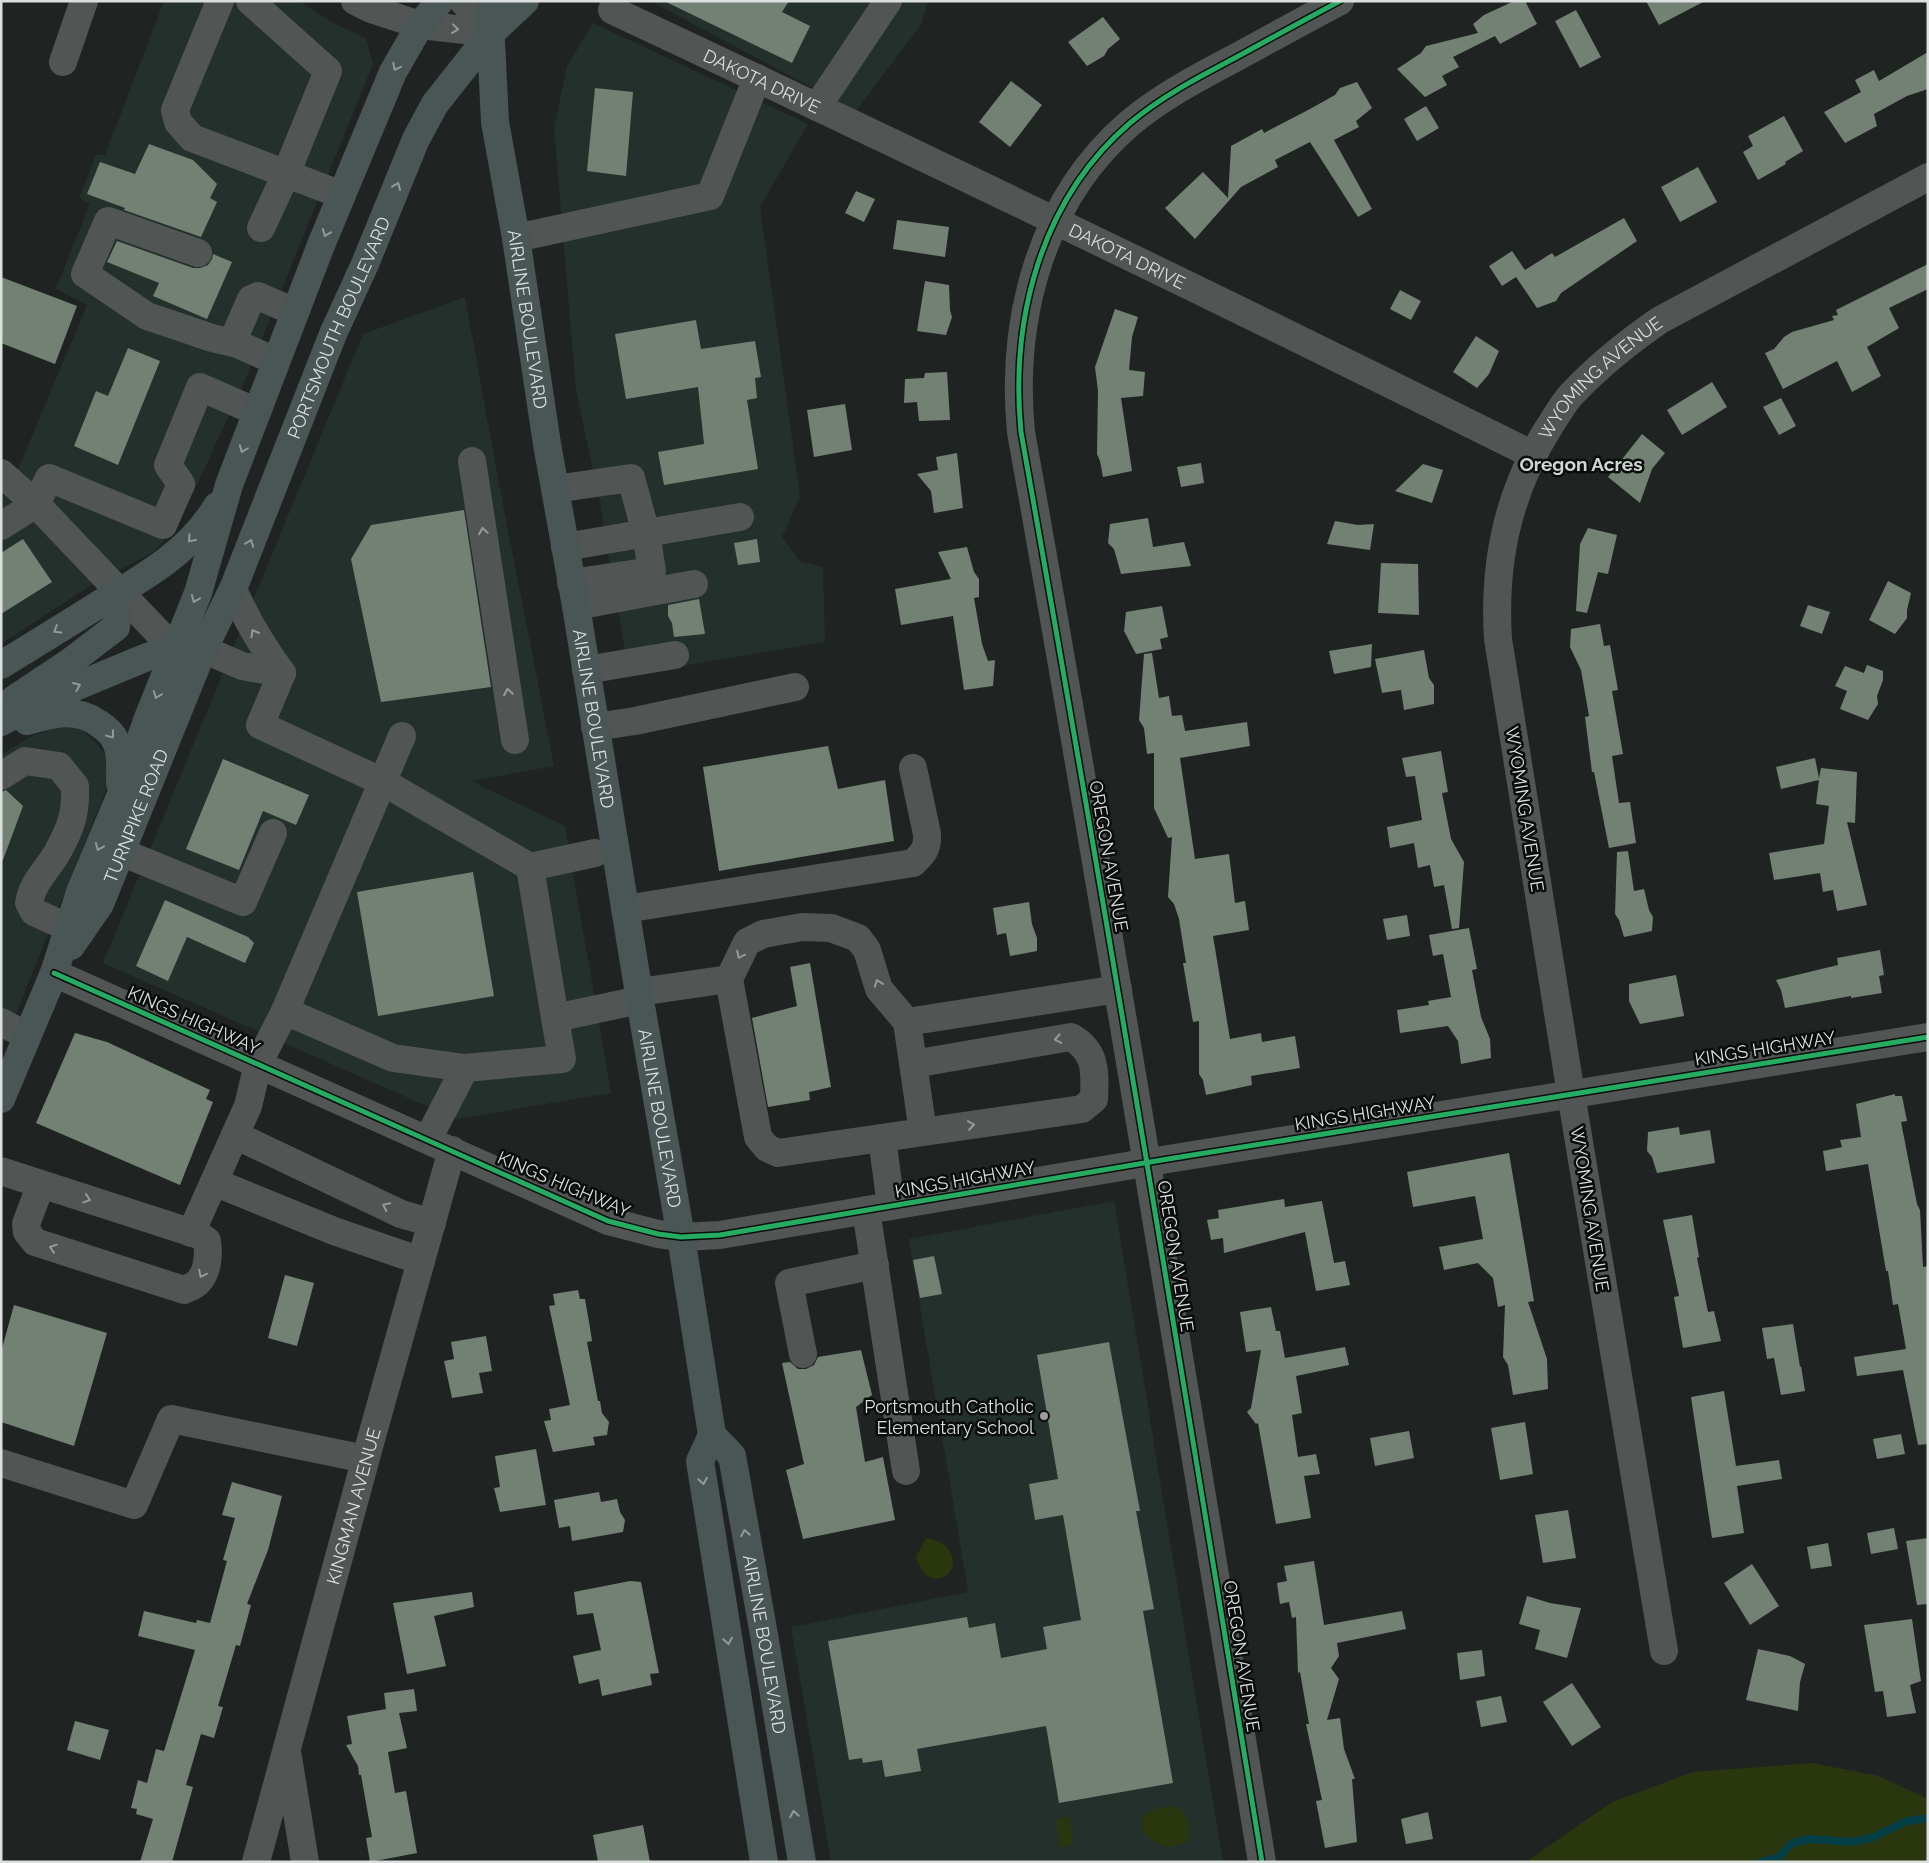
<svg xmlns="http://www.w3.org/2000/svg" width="1929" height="1863" font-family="Raleway,sans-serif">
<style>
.built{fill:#24302b}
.green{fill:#2a360d}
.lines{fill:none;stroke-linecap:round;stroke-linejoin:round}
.stream{stroke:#043f46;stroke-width:8}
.building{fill:#738074}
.minor{stroke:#515553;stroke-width:28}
.major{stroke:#4a5655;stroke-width:28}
.cycleway-casing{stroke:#0a0d0c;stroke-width:8}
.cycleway{stroke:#26ab63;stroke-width:5}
.oneway{stroke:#969a98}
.oneway2{stroke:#929a99}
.poi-dot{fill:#999e9c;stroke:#0a0d0c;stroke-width:2}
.labels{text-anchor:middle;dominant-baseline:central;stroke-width:5;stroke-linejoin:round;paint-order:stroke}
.street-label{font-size:18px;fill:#dbdfdd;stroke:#0a0d0c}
.poi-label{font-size:18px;fill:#dbdfdd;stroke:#0a0d0c;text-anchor:end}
.neighbourhood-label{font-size:19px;font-weight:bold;fill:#cfd7d3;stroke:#0a0d0c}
</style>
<rect width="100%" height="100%" fill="#1f2422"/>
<path class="built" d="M164,1H299L335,24L366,38L373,64L243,385L190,500L176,524L155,551L93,584L1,644V489L4,491L19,467L87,305L56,289L90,203L79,198L96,155H105Z
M650,1H928L921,25L856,111Z
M593,23L808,124L760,207L800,496L782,537L799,561L823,567L825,642L629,675L600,504L576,389L554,129L567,66Z
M465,297L500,489L554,766L471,781L565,826L611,1093L456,1119L103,963L363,334Z
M60,726L79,727L99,747L109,762L106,790L1,1051V755L32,736Z
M1114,1201L1223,1862H831L791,1627L968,1592L909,1239Z"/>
<path class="green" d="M926,1538C934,1539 938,1541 944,1545C971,1567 930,1602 916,1557Z
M1812,1763L1879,1776L1928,1799V1862H1526L1612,1802L1693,1772Z
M1176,1806C1188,1814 1191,1825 1188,1840C1170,1853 1157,1845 1142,1832C1139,1806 1156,1809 1176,1806Z
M1070,1817L1073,1845L1060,1847L1056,1819Z"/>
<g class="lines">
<path class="stream" d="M1761,1862L1779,1857L1792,1843L1810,1839L1850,1842L1871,1838L1907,1821L1928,1818"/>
</g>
<path class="building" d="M664,1H789L782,12L810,26L792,63Z
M1514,1H1525L1537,24L1500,44L1495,36L1453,57L1459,67L1442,76L1447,85L1425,97L1397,69L1421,53L1426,46L1478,33L1473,24L1484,15Z
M1646,1H1705L1659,25Z
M1576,10L1601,57L1580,68L1555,21Z
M1103,17L1120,39L1108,49L1104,56L1087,66L1068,42Z
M1928,52V89L1907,96L1874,114L1877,126L1845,143L1824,112L1861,92L1855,80L1874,70L1879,81Z
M1011,81L1042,105L1010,147L979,122Z
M1357,82L1372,108L1356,121L1359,127L1334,140L1372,209L1358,217L1310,142L1275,160L1278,167L1241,187L1195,239L1165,208L1203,172L1228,198L1231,146L1262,129L1264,133L1310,109L1335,95L1340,88Z
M595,88L633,92L626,176L587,171Z
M1426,106L1439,128L1417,141L1404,119Z
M1784,116L1803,151L1785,162L1786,164L1758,180L1743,152L1753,146L1748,136Z
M149,144L193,160L217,184L210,198L217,202L201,237L124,210L125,208L87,194L100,162L135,174Z
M1698,167L1717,202L1680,222L1661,187Z
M856,191L875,199L864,222L845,213Z
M1624,218L1637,241L1561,293L1556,301L1537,308L1516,277L1502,286L1489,266L1512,251L1525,270L1552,253L1555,257Z
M897,220L949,227L945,257L893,249Z
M117,241L193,268H200L208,265L212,259L213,254L232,262L207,319L153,296L159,283L107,262Z
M1928,264V289L1889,308L1899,328L1867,347L1881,376L1852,392L1837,361L1783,389L1765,353L1774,349L1784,337L1792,332L1834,320L1832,316L1838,315L1836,310Z
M1,277L77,306L55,364L1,343Z
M925,281L949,285L950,310L952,317L946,335L917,331Z
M1400,290L1421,301L1411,320L1390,309Z
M1115,309L1138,317L1132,337L1129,370L1145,372L1143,396L1121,398L1132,471L1103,477L1100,461L1097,454L1098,391L1095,367Z
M696,320L701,349L755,341L761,377L755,378L757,398L747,400L758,469L664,485L658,452L704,444L698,387L626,399L615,334Z
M1476,336L1499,351L1489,374L1477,388L1453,372Z
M128,348L160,361L118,465L74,446L96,391L108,396Z
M947,372L950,420L919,421L917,402L904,403L905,379L924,378L925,373Z
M1712,382L1727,407L1682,435L1667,410Z
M1781,398L1796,426L1779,435L1763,407Z
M845,404L852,450L814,457L807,410Z
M1642,434L1665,453L1652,469L1640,503L1608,477Z
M957,453L963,508L934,513L931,491L917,474L938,470L936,457Z
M1201,463L1204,483L1181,487L1177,467Z
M1423,464L1443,470L1432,503L1395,491Z
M464,510L491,687L381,702L351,559L371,525Z
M1148,518L1153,547L1184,542L1191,566L1121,574L1114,549L1108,543L1110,524Z
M1335,521L1358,525L1374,524L1370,550L1327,544Z
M1588,528L1617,535L1608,574L1598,572L1587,613L1576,611L1580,544Z
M23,539L52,582L1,614V553Z
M757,539L760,562L738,565L734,543Z
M967,547L974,572L979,579V597L974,598L982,644L988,661L995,660L993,686L964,690L953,616L901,625L895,589L951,579L938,552Z
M1381,563L1418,564L1419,615L1378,613Z
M1888,581L1911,593L1907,610V618L1895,634L1869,620Z
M699,599L705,634L674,637L672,623L668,616V605Z
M1808,605L1830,612L1822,634L1800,626Z
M1162,606L1168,637L1160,639L1162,649L1136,654L1124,631L1126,612Z
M1600,624L1604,646L1610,645L1618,690L1612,691L1623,754L1612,756L1619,803L1630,802L1636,843L1609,848L1594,772H1592L1585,717L1589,716L1581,670L1570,647L1571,629Z
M1372,644L1371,667L1334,674L1329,651Z
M1424,650L1429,678L1434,685V704L1404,710L1401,690L1382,693L1375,659Z
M1152,653L1159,698L1169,696L1172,716L1182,715L1185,731L1247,722L1250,746L1180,758L1195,859L1229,854L1235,903L1245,901L1249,930L1213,936L1230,1039L1261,1033L1262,1042L1295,1036L1300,1068L1251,1076L1252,1085L1206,1095L1203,1080L1199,1074V1021L1193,1022L1183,963H1186L1179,919L1174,904L1168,897L1172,837L1168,838L1154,808V753L1147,754L1144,728L1139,720L1144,654Z
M1867,665L1883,671V680L1877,696L1878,704L1868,720L1840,709L1847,691L1835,686L1845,666L1864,673Z
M828,746L838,789L885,780L894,841L719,871L703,767Z
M1441,751L1448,792L1442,793L1451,839L1464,862L1459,928L1452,929L1444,885L1434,887L1430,865L1418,868L1414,843L1390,848L1387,827L1422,820L1415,776L1406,777L1402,758Z
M1815,758L1819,778L1821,768L1857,772L1855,823L1847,822L1867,905L1837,911L1833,890L1823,892L1820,873L1774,880L1769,853L1824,844L1829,806L1816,804L1819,780L1781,789L1776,767Z
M223,759L309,795L296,825L263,811L239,870L186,849Z
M6,790L23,806L3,860L1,859V792Z
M1628,851L1634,891L1644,889L1649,910L1653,917L1652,931L1624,937L1619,920L1615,914L1617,852Z
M473,872L494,996L378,1016L357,892Z
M165,900L248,937L254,943L245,963L187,937L168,981L136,966Z
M1029,902L1032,924L1037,938V951L1010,956L1006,933L997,935L993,908Z
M1407,915L1410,936L1387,940L1383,919Z
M1469,928L1477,969L1472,970L1481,1017L1490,1039L1491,1058L1461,1064L1458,1041L1448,1026L1400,1033L1397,1010L1429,1005L1428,1001L1451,997L1443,954L1433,956L1429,935Z
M1880,950L1884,975L1879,976L1882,993L1851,998V996L1785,1008L1781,990L1776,980L1838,965L1837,958Z
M810,963L831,1087L809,1092L810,1100L768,1107L752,1018L797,1006L790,967Z
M1676,975L1684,1016L1640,1024L1629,1001V984Z
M75,1033L107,1042L210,1090L206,1099L213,1102L180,1185L36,1123Z
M1895,1094V1096H1902L1907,1121L1901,1122L1917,1204L1920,1210L1923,1267L1928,1266V1444L1918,1445L1903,1370L1857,1376L1854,1357L1906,1349L1898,1304L1893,1305L1888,1271H1886L1868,1164L1826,1171L1823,1151L1842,1147L1840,1140L1861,1137L1856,1104Z
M1679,1127L1680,1135L1710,1130L1715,1163L1657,1173L1652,1157L1647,1151L1648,1132Z
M1509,1153L1534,1301L1528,1302L1547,1359L1548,1389L1513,1395L1508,1365L1503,1357L1505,1305L1498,1307L1493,1278L1478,1263L1444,1270L1439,1247L1483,1239L1475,1196L1413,1207L1407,1172Z
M1284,1199L1285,1207L1322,1201L1334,1263L1345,1261L1350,1285L1316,1291L1305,1232L1224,1253L1223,1238L1211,1240L1207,1220L1219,1218L1218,1210Z
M1692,1215L1699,1257L1697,1258L1708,1312L1714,1311L1721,1341L1683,1348L1674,1297L1679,1296L1663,1220Z
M934,1256L942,1294L920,1298L913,1260Z
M285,1275L314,1283L297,1346L268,1338Z
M578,1290L580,1299H585L590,1328L592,1341L587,1342L598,1401H600L602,1413L609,1422L607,1435L593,1437L595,1445L553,1452L544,1421L551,1420L549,1409L570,1405L549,1306L555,1305L553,1294Z
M14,1305L107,1333L74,1446L1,1422V1352Z
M1271,1307L1276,1331H1280L1285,1358L1345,1347L1349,1365L1296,1376L1302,1413L1292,1415L1298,1457L1316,1454L1320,1474L1304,1476L1311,1518L1276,1524L1258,1423L1256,1424L1247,1412L1251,1408L1261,1350L1246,1352L1240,1312Z
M1793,1324L1800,1367L1801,1366L1805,1391L1781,1395L1774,1358L1767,1359L1762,1328Z
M486,1336L492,1371L479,1373L483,1393L452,1398L444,1361L454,1359L451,1342Z
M1109,1342L1140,1511H1136L1154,1609L1143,1611L1173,1783L1059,1803L1046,1726L917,1749L921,1771L885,1777L882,1760L863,1763L862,1758L849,1760L828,1641L967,1617L969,1628L995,1623L1001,1658L1047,1649L1043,1627L1081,1620L1063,1515L1035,1520L1029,1484L1058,1479L1037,1355Z
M861,1350L872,1395L856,1407L865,1462L883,1457L895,1520L803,1539L786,1470L804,1464L782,1363L790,1362L798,1369H806L814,1365L818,1357Z
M1724,1391L1736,1466L1779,1460L1782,1479L1737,1486L1744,1533L1712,1538L1691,1397Z
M1525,1422L1533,1474L1500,1480L1491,1428Z
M1409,1431L1414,1458L1375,1466L1370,1438Z
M1901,1434L1905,1454L1877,1459L1873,1439Z
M536,1449L546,1505L500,1512L494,1488L500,1487L495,1456Z
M232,1482L282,1496L268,1550L247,1604L251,1605L240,1646L236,1645L218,1706L223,1707L214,1738L201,1734L186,1785L193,1787L172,1862H140L153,1819L136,1814L137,1809L131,1808L138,1780L147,1783L156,1749L164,1751L195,1650L138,1636L144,1611L196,1623L197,1620L210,1623L227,1561L223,1560L235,1518L222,1515Z
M599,1492L601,1502L617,1499L620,1512L625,1520L623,1532L572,1541L570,1526L559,1528L554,1500Z
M1568,1510L1576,1558L1543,1563L1535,1515Z
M1894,1528L1898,1549L1871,1554L1867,1533Z
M1928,1538V1604L1917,1605L1906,1541Z
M1828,1543L1832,1566L1811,1569L1807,1547Z
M1314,1561L1324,1625L1402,1611L1406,1629L1337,1643L1339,1656L1331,1668L1339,1679L1327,1720L1340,1718L1344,1749L1355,1779H1352L1357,1842L1325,1848L1316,1801L1322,1800L1306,1724H1309L1300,1672L1298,1673L1296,1617L1292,1618L1289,1602L1280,1604L1277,1583L1287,1581L1284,1566Z
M1752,1564L1779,1606L1750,1625L1724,1583Z
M630,1581L641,1582L659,1673L650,1674L652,1685L602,1696L599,1679L579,1684L573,1656L601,1650L593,1613L577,1615L574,1592Z
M472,1592L474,1607L434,1616L446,1666L407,1674L393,1603Z
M1527,1596L1550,1603L1581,1608L1567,1658L1535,1649L1540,1630L1519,1624Z
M1912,1619L1921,1681L1910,1685L1916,1713L1887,1717L1883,1691L1875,1692L1864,1625Z
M1758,1649L1790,1656L1805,1664L1800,1682L1798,1711L1746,1700Z
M1482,1650L1485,1676L1460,1680L1457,1653Z
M1572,1683L1601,1727L1572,1746L1543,1702Z
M414,1689L417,1711L399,1713L407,1748L388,1752L395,1793L406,1791L417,1853L370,1862L366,1838L372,1837L361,1775H359L358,1766L346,1745L352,1744L347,1716L386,1709L384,1693Z
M1501,1696L1507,1722L1481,1727L1476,1701Z
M75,1721L109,1730L100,1760L67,1750Z
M1428,1812L1433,1839L1406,1844L1401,1819Z
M643,1825L650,1862H598L593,1835Z"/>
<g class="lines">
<g class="minor">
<path d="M220,1L175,110L178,122L192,138L342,195"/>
<path d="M250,1L328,71L286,174L261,228"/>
<path d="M355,1L371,9L420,25L491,33"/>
<path d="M463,1L491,33"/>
<path id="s1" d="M612,10C921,155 1228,303 1533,455"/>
<path d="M63,62L84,1"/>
<path d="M817,107L888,1"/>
<path d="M516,238L710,196L757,78"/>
<path d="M198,253L108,221L85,274L147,316L212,338L237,344"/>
<path d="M276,361L237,344L234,338L251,299L258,296L295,312"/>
<path d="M472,461L515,740"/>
<path d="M1,473L36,504L174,649"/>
<path d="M555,489L631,478L646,533L652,571L571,583"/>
<path d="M1,526L36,504L49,478L163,525L181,484L168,465L200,387L257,412"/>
<path d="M565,547L740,517"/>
<path d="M233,589C246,619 262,646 282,673"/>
<path d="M576,606L694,584"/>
<path d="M202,652L212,653L242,666L282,673"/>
<path d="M586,670L675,655"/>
<path d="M282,673L260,725L383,782L530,867"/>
<path d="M595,727L635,721L795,687"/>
<path d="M1,776L25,761L59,766L75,786C76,814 71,828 57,853C47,870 32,883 29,903L34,912L80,933"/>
<path d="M121,852L243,902L273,833"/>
<path d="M595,853L530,867L555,1018L640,1000"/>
<path d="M625,909L913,863C923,854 928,848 927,834L913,768"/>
<path d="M54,973L608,1221L658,1234L681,1237L720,1235L1168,1159L1928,1037"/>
<path d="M639,992L729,979"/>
<path d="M285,1011L402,736"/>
<path d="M1,1022L27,1036"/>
<path d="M907,1022L1118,989"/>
<path d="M913,1064L1071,1037C1097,1052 1095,1072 1094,1099L1082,1109L778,1153L767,1148L758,1137L729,979L747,942L763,934L802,927L831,928L858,938L867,950L879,989L907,1022L923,1132"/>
<path d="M235,1135L401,1214L432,1223"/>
<path d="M882,1138L891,1206"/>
<path d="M428,1139L465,1068L562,1059L555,1018"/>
<path d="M1,1171L199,1235L207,1241C209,1254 208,1272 198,1282C195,1286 188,1288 184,1290L35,1242L27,1232L26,1224L41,1184"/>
<path d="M214,1182L334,1231L421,1261"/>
<path d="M866,1210L906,1471"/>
<path d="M191,1233L248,1106L258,1064L285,1011L393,1058L465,1068"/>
<path d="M803,1354L789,1283L875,1265"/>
<path d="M1,1463L134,1505L171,1419L365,1459"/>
<path id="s2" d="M1664,1651L1571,1094L1498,639C1493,562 1508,490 1551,424C1557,415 1563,404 1570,396C1597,367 1628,342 1660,320L1928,177"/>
<path d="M288,1757L305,1862"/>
<path id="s3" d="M256,1862L370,1443L452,1150"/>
<path d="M1262,1862C1184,1385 1106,908 1021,432C1010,319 1041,199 1130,123C1161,97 1197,78 1233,59C1268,40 1304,20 1340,1"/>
</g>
<g class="major">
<path id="s4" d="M489,1L495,122L516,238L547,444L576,606L640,1000L681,1237L712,1435L700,1461L764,1862"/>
<path d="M1,665C34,645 66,625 98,605C143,578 190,552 217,506"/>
<path d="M13,700L70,662L116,627L117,615L107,600"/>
<path d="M27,721C52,714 76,707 98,723C104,727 112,733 115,740C122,752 120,769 120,783"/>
<path d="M1,722L46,699L147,657L174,649L188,651"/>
<path id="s5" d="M71,946L100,904L202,652L233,589L333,334L365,264L416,139L435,104L491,33L525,1"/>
<path d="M1,1099L54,973L80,892L120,797L148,718L198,593L229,485L321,245L393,72L420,25L440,1"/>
<path id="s6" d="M712,1435L732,1456L764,1635L802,1862"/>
</g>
<defs>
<path id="cycleway" d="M54,973L608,1221L658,1234L681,1237L720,1235L1168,1159L1928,1037
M1262,1862C1184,1385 1106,908 1021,432C1010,319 1041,199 1130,123C1161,97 1197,78 1233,59C1268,40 1304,20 1340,1"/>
</defs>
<use href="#cycleway" class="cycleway-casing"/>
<use href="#cycleway" class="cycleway"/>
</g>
<defs><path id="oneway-chevron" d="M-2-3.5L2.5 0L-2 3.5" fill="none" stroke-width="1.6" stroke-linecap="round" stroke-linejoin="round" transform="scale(1.25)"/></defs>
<g class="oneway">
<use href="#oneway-chevron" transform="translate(455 29) rotate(7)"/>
<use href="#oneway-chevron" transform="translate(483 531) rotate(-99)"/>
<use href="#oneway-chevron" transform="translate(254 633) rotate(-120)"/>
<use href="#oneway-chevron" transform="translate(508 692) rotate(-99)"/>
<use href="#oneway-chevron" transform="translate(740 955) rotate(116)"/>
<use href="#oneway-chevron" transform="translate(878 983) rotate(-110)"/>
<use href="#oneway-chevron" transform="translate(1058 1039) rotate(170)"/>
<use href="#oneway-chevron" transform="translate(971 1125) rotate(-8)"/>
<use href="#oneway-chevron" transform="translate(87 1199) rotate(18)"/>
<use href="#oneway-chevron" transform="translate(386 1206) rotate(-154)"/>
<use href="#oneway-chevron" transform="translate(53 1248) rotate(-162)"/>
<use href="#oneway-chevron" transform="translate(202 1274) rotate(116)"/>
</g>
<g class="oneway2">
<use href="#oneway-chevron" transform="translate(396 67) rotate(118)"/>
<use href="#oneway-chevron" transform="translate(397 186) rotate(-67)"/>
<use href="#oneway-chevron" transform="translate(326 233) rotate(112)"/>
<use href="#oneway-chevron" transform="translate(243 449) rotate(111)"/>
<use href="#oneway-chevron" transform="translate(191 539) rotate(132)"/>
<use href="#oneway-chevron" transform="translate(250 543) rotate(-69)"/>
<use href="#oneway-chevron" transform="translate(195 599) rotate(112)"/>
<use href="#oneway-chevron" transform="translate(57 630) rotate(148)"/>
<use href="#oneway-chevron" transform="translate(77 686) rotate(-23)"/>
<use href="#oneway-chevron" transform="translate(157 695) rotate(111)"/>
<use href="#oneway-chevron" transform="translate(111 735) rotate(53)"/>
<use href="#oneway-chevron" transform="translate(99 847) rotate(113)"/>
<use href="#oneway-chevron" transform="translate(703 1481) rotate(81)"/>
<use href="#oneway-chevron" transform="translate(745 1533) rotate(-100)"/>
<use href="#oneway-chevron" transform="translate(728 1641) rotate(81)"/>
<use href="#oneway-chevron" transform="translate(794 1814) rotate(-99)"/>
</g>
<circle class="poi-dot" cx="1044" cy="1416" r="5"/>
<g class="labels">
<g class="street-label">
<text stroke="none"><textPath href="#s1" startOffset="166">DAKOTA DRIVE</textPath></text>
<text stroke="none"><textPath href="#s1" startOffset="571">DAKOTA DRIVE</textPath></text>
<text stroke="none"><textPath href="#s4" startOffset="321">AIRLINE BOULEVARD</textPath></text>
<text stroke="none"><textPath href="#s5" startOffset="675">PORTSMOUTH BOULEVARD</textPath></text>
<text stroke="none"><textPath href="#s2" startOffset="1319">WYOMING AVENUE</textPath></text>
<text stroke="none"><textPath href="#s4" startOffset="726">AIRLINE BOULEVARD</textPath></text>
<text transform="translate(1525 809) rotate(81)">WYOMING AVENUE</text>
<text stroke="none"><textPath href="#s5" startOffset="146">TURNPIKE ROAD</textPath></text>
<text transform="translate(1109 856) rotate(80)">OREGON AVENUE</text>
<text transform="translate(194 1020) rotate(24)">KINGS HIGHWAY</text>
<text transform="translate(1765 1048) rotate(-9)">KINGS HIGHWAY</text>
<text transform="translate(1365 1113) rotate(-9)">KINGS HIGHWAY</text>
<text stroke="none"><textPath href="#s4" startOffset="1131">AIRLINE BOULEVARD</textPath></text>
<text transform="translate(965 1179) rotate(-10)">KINGS HIGHWAY</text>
<text transform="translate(564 1184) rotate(23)">KINGS HIGHWAY</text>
<text transform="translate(1590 1209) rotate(81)">WYOMING AVENUE</text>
<text transform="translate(1176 1256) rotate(81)">OREGON AVENUE</text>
<text stroke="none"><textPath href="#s3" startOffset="369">KINGMAN AVENUE</textPath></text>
<text stroke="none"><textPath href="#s6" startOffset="220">AIRLINE BOULEVARD</textPath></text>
<text transform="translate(1242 1656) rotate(81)">OREGON AVENUE</text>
</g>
<g class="poi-label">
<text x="1034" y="1406">Portsmouth Catholic<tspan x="1034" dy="21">Elementary School</tspan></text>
</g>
<g class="neighbourhood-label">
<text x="1581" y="464">Oregon Acres</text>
</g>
</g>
<rect width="1929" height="1863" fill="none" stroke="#dbdfdd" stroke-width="5"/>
</svg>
